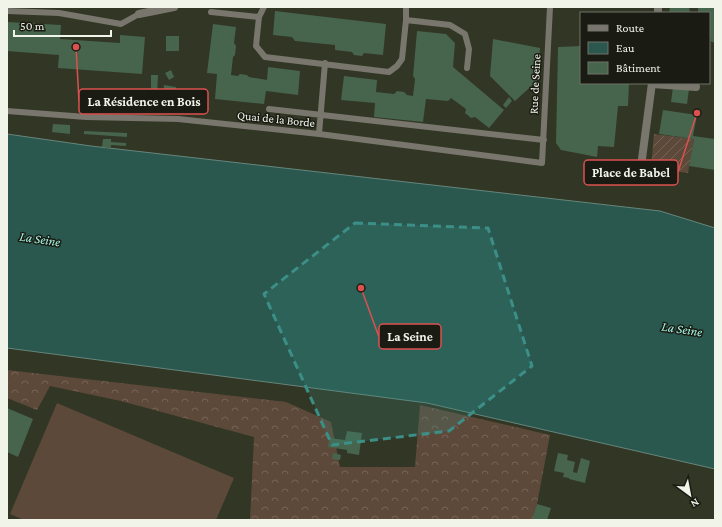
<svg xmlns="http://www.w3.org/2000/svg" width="722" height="527" font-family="'Crimson Pro',serif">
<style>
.grass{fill:#5d493a}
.forest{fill:url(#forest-crowns)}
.garden{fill:url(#garden-furrows)}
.water{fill:#2a574e;stroke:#66867c}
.building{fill:#47644c}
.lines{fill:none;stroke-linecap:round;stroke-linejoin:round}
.lane{stroke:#79766d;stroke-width:6}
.street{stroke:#79766d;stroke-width:8}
.marked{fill:#3c8f87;fill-opacity:0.2;stroke:#3c8f87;stroke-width:3;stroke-dasharray:8 5;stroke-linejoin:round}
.labels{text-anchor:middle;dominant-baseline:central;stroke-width:3;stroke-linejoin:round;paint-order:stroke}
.street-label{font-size:12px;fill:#f1f4e9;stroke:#1a1c14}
.water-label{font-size:13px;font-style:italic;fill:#a5f5e4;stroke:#1a1c14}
.leader{fill:none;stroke:#db514f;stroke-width:1.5}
.callout-dot{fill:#db514f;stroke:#1a1c14;stroke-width:1.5}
.callout{fill:#1a1c14;stroke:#db514f;stroke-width:1.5}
.callout-label{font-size:13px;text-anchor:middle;font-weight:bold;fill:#f1f4e9}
</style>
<defs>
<pattern id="forest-crowns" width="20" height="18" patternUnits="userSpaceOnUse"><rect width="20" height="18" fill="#5d493a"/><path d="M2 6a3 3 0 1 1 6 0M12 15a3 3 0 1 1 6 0" fill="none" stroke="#756456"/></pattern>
<pattern id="garden-furrows" width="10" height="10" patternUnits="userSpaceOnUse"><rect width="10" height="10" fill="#5d493a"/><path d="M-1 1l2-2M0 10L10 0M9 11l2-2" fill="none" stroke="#756456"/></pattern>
</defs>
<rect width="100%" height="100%" fill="#323624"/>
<path class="grass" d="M57,403L234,478L216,520H24L10,514Z"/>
<path class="forest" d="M7,370L286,402L331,422L340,467H415L420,405L550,435L534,520H250L254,437L121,401L50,386L37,410L7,398Z"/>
<path class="garden" d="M654,134L694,139L688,173L651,168Z"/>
<path class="water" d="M7,134L91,146L660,211L715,228V469L427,403L7,348Z"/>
<path class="building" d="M670,7H689L690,13H669Z
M698,7H715V43L710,41L711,38L709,37V13H698Z
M275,11L386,24L383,55L364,53L362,56L354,55L352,52L335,50V45L295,41L292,37L273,35Z
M7,22L61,25L60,39L120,43V35L145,37L142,74L58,68L59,55L7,51Z
M213,24L236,27L234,43L236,46L235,55L233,57L231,75L238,76L240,74L247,75L249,77L267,80L268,67L300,71L298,95L266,91L264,104L215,99L217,74L207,73Z
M417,31L446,34L455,43L453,67L504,110L489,128L475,117L471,118L465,113L466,109L451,98L448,101L426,99L423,122L374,117L375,103L341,100L344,76L377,80L376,92L394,94L397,91L404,92L407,95L413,96L415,79L413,76Z
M166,36H179V51H166Z
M493,39L540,48L538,80L515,101L490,76Z
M581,46V83H629L628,106H618L614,147L598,146L597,157L561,150L556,143L558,47Z
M171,70L174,77L169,80L165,73Z
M151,75H158L157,98H151Z
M164,85L176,87L173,105L162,104Z
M673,87L689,89L687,104L671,102Z
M509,97L512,101L506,108L503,105Z
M663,110L697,115L693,136L715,139V170L689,166L694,139L659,134Z
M53,124L70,125V134L52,132Z
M84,131L127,133V137L84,134Z
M103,139H111V142L126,143V146L111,145V148L102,147Z
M7,408L33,419L18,457L7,452Z
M347,431L362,433L359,455L347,453V450L328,447L329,438L345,440Z
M333,453L341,455L340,460L332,459Z
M558,453L568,455L567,460L575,462L573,472L577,473L581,458L590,461L585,483L569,479V478L563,477L564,473L554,471Z
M537,504L551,508L547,520H532Z"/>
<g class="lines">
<path class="lane" d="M406,7V20
M7,11L59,13L121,24L139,14
M211,12L259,17L256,46L265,57L389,72L397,66L402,59L406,20L450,25L465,34L469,49L467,68
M259,17L264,7
M269,109L544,140
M7,111L86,117L178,119L319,134L542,163L550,7
M319,134L325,63"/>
<path class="street" d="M658,13V7
M139,14L174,7
M652,84L696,87
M640,174L652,83"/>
</g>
<path class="marked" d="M355,223L488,228L532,366L449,431L332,445L264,294Z"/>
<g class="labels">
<g class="street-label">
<text transform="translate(535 84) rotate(-87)">Rue de Seine</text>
<text transform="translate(276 119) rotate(6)">Quai de la Borde</text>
</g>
<g class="water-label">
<text transform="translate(40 239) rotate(8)">La Seine</text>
<text transform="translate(682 329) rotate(8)">La Seine</text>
</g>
</g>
<path class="leader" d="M76 47L79 101M697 113L678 172M361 288L379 337"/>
<g class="callout-dot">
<circle cx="76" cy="47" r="4"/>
<circle cx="697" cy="113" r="4"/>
<circle cx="361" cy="288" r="4"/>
</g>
<g class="callout">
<rect x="79" y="89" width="129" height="25" rx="4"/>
<rect x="584" y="160" width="94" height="25" rx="4"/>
<rect x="379" y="324" width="62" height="25" rx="4"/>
</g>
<g class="callout-label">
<text x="144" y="106">La Résidence en Bois</text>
<text x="631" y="177">Place de Babel</text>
<text x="410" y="341">La Seine</text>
</g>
<rect width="722" height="527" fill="none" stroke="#f1f4e9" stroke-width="16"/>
<rect x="580" y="12" width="130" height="72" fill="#1a1c14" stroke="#707269"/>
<rect x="588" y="25" width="20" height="6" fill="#79766d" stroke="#707269"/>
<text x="616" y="32" font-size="12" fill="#f1f4e9">Route</text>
<rect x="588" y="42" width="20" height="12" fill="#2a574e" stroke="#707269"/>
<text x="616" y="52" font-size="12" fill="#f1f4e9">Eau</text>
<rect x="588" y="62" width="20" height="12" fill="#47644c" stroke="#707269"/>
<text x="616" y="72" font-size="12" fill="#f1f4e9">Bâtiment</text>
<g transform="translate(690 495) rotate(148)" stroke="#1a1c14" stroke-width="3" paint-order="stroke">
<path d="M0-3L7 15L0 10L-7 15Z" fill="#f1f4e9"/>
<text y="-6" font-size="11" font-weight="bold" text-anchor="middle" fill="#f1f4e9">N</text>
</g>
<path d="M14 30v6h97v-6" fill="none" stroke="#f1f4e9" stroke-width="2"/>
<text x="20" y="30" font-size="12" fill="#f1f4e9" stroke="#1a1c14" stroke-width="3" paint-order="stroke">50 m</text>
</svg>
